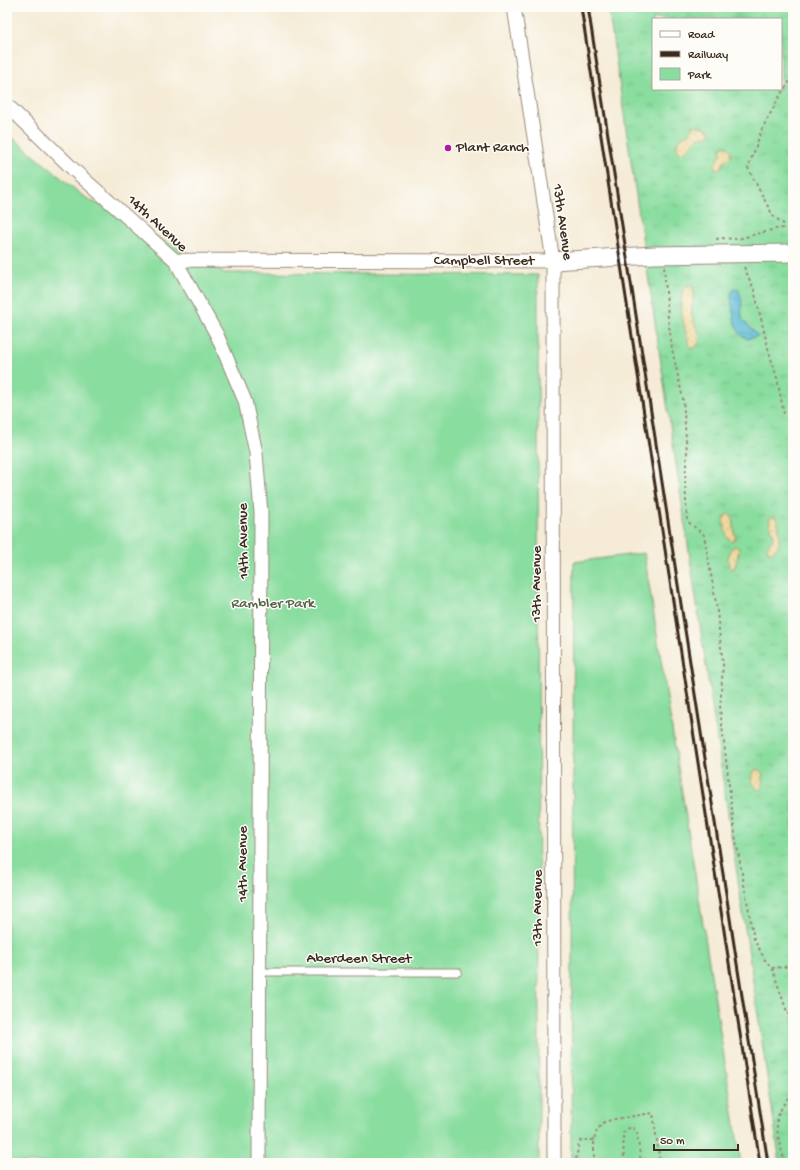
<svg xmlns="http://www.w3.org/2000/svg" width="800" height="1170" font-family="'Gochi Hand',sans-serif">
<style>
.grass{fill:url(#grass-tufts);stroke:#62845e;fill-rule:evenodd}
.sand{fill:url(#sand-dots);stroke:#94825e}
.park{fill:#89dd9f;stroke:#62845e}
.water{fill:url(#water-ripples);stroke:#487179}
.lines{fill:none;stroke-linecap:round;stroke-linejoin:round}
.service-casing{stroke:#988a7a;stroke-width:9}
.minor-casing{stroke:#988a7a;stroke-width:15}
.tertiary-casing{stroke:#988a7a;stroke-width:19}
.path{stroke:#988a7a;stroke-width:2;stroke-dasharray:3 3;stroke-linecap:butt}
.service{stroke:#fff;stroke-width:7}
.minor{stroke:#fff;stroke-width:13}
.tertiary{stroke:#fff;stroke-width:17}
.rail{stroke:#3b2a1e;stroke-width:3}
.poi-dot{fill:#b5179e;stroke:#fdfcf7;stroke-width:1.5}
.labels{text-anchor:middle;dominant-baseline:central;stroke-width:3;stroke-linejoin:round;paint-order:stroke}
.poi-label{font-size:15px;fill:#3b2a1e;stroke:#fdfcf7;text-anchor:start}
.street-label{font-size:15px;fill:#3b2a1e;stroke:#fdfcf7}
.park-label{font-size:15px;fill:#526045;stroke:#fdfcf7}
</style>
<defs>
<pattern id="grass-tufts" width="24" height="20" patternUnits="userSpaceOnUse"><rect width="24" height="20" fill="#89dd9f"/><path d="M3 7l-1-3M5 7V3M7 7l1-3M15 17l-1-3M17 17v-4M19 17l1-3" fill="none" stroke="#77be88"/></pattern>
<pattern id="sand-dots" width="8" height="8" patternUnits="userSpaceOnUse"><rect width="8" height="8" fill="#eeda9e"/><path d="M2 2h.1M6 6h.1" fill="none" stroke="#cdbb88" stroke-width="1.8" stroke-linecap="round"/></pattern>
<pattern id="water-ripples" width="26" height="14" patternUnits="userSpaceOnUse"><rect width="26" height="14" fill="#55b8d4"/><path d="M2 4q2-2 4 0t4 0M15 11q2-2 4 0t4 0" fill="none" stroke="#4896ab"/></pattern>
</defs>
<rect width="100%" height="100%" fill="#fdfcf7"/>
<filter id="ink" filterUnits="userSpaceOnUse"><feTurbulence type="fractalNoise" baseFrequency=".025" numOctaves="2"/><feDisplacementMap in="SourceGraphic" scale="8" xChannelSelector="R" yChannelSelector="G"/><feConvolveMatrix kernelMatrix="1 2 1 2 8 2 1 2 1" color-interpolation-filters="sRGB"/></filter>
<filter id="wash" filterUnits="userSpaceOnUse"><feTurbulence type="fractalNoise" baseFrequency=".012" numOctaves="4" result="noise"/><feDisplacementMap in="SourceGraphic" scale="16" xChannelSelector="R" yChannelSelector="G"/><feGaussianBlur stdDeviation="0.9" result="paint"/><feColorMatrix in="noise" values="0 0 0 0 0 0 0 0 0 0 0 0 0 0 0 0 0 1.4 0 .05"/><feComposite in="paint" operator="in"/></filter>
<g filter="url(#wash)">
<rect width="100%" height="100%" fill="#f5ebd6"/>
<path class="grass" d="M608,7H793V1163H780ZM653,19H781V89H653Z"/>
<path class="sand" d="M693,125L704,127L710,130V134L708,136L699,137C693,142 689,151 681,153L677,149C677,136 681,138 690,134Z
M726,146L731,151V157L725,161L720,169H715V164L721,154V147Z
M687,285L693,287C696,297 690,305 692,316C694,328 704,333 697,346L691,349C686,335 674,296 687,285Z
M729,514C735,518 733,523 734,529C734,534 736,535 735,539L731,542L727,537L723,520L726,515Z
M775,516C779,521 781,539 778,545C777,548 774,550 772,552H768L767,547L774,537L769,520L771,517Z
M736,546L739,548V551L735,567L734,569H731C726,563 728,555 731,548Z
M755,770H760C764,775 764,785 760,790C756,789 752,782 751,778Z"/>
<path class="park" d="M7,133L83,196L224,273L538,275L539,1163H7Z
M644,553L741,1163H571L574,562Z"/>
<path class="water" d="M734,289H738C744,299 741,308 742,319L758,336L747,339L740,334L735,324L731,299V293Z"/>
</g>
<g filter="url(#ink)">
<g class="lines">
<defs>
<path id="service" d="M259,972H458"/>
<path id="minor" d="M514,7L553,261L554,1163
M7,105L75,171L175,260L217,335L245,401L256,453L261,513L259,1163
M175,260L553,261"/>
<path id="tertiary" d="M553,261L654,255L793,253"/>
</defs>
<use href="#service" class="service-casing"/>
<use href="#minor" class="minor-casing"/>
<use href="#tertiary" class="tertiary-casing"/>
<path class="path" d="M789,228L773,216L748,168L762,129L781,94L793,77
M789,228L790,240
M716,239L721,238L738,239L775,229L793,227
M664,267L668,317L672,349L683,399L687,452L685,481L687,521L704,535L716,603L723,665L720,709L735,835L754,939L765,960L772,968L793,966
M744,267L754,290L769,352L777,378L784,414
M772,968L786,1009L793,1020
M565,1162H572L576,1160L579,1142L582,1140H594
M594,1163V1140L597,1130L604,1122L615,1119L653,1113L660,1163
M624,1163L623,1133L627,1129L632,1127L635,1130L637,1133L641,1163
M785,1163C782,1150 774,1128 778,1116C781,1107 788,1098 793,1091"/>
<use href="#service" class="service"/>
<use href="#minor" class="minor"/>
<use href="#tertiary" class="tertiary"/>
<path class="rail" d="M581,7L760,1163
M588,7L768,1163"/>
</g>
</g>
<circle class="poi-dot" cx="448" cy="148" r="4"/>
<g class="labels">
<g class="poi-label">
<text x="456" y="148">Plant Ranch</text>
</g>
<g class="street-label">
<text transform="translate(562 222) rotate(82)">13th Avenue</text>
<text transform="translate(157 224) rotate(43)">14th Avenue</text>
<text x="484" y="261">Campbell Street</text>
<text transform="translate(244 541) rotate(-91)">14th Avenue</text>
<text transform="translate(537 584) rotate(-90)">13th Avenue</text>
<text transform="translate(243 864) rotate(-90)">14th Avenue</text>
<text transform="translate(538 908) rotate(-90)">13th Avenue</text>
<text x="359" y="959">Aberdeen Street</text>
</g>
<g class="park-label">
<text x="273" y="604">Rambler Park</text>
</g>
</g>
<rect width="800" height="1170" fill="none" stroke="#fdfcf7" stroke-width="24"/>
<rect x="652" y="18" width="130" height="72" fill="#fdfcf7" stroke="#afa8a0"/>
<rect x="660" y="31" width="20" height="6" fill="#ffffff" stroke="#afa8a0"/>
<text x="688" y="38" font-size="12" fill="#3b2a1e">Road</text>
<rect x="660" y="51" width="20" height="6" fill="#3b2a1e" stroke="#afa8a0"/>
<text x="688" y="58" font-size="12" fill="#3b2a1e">Railway</text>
<rect x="660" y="68" width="20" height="12" fill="#89dd9f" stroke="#afa8a0"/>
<text x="688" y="78" font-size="12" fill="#3b2a1e">Park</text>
<path d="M654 1144v6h84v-6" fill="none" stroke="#3b2a1e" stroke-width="2"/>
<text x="660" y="1144" font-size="12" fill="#3b2a1e" stroke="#fdfcf7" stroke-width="3" paint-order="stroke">50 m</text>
</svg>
